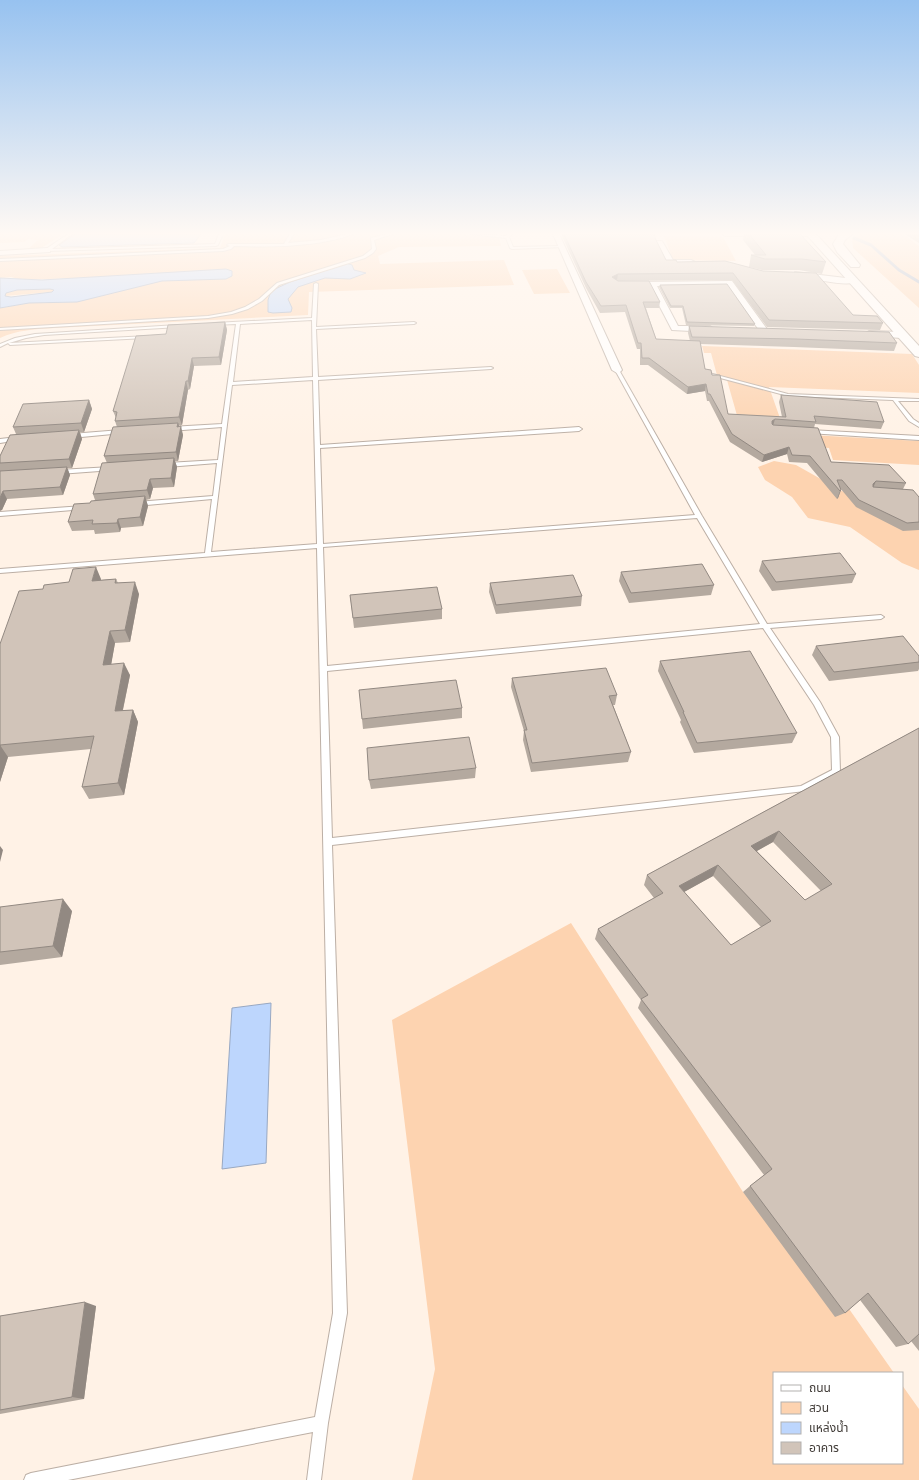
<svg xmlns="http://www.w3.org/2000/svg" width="919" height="1480" font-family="Ubuntu,'Noto Sans Thai',sans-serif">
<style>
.green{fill:#fdd3b0}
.water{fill:#bdd6fd;stroke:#98a8c2;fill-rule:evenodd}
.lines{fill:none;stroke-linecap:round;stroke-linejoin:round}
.stream{stroke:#98a8c2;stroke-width:3}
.lane-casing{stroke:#bcafa5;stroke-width:2}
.street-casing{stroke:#bcafa5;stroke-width:2}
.primary-casing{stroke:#bcafa5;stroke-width:2}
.lane{fill:#fff;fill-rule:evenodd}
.street{fill:#fff;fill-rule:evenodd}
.primary{fill:#fff;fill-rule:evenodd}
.wall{fill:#b4a99f;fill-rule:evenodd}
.shaded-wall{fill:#928982}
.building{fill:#d1c4b9;stroke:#928982;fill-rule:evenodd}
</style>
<rect width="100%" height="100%" fill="#fff2e6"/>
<path class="green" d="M0,234H63L40,249L27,250L38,240L28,239L24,242L0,243Z
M225,234H459L499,237L501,246L399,247L378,256L380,264L504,260L514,285L309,292L308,315L55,328C36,329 17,330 0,338V308L29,303L77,302L151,283L226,269L166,273H154L127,276L22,280L11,277L0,278V256L220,248Z
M859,234H903L919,246V308L853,248L852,239Z
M664,236L723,237L736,261L673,260Z
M557,269L570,293L534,294L522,270Z
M50,289L54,290L52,292L5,296L6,293L17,290Z
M702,346L912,354L919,365V393L769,387L781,421L738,419L727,380L718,379L711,353H704Z
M810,435L919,441V465L833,460L829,448L814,447Z
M774,461L796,465L897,522L919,530V570L902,563L850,527L808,518L792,497L765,480L758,467Z
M571,923L743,1192L847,1306L894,1373H774V1463H902V1385L919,1409V1480H412L435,1369L392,1020Z"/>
<path class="water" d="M75,234H201L194,243L62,247L59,245Z
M346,263L352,265L354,270L366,273L350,279L325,278L298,287L288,299L292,308L291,312L273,313L268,312V300L271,291L290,282Z
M226,269L232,271V276L226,279L162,281L77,302L29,303L0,308V278L42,280ZM50,289L54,290L52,292L11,297L5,296L6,293L17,290Z
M271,1003L266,1163L222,1169L232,1008Z"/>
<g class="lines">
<path class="stream" d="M854,238L871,245L899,270L919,282"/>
<defs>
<path id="lane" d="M68,234H72L52,249L215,244L219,234H223L218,245L216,246L46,251V249Z
M290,234H294L288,243L321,240L347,234H352C345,238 336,239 328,241C297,247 265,247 234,246L231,249L223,251L0,261V259L223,249L230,246L227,245L229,244H284Z
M387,234H392L374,240L376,249L373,253L365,258L279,285L262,301L248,309L232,314L208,318L0,330V328L208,316L231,312L245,307L259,299L277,283L363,256L372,249L371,238Z
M470,234L506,236L508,234H512L509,237L513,247L562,246L564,247L512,249L510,248L506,238Z
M316,283L318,284L316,327L414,322L416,323L414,324L316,329L318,377L491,367L493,368L491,369L318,380L320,445L579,427L582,429L579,431L320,448L323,544L695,515L615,370L617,369L619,370L702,516L767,624L881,615L884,617L881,619L770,628L820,702L839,737L840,772L839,774L805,791L332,845L347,1313L328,1423L321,1480H307L313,1432L68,1480H24L26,1475L31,1473L315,1417L333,1313L317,548L0,573V569L205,553L212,499L136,506L133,504L136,502L213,496L217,463L167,467L164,465L167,463L218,460L222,427L170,431L167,429L170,427L222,424L236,324L214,325L212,324L214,323L312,318L314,284ZM312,320L313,377L233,382L240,324ZM313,380L317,544L211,552L232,385ZM697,518L760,624L327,666L323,547ZM763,628L814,705L831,737L832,770L801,786L332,838L327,671Z
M177,325L179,326V327L44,335L26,338L9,343L148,336V337L146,338L10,345L8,343L0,347V344L15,338L35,334Z
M709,373L788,394L919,399V401H898L913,419L919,423V427L909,421L893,400L788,396L709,375Z
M121,430L124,432L123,433L71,438L68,436L71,434Z
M810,430L919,436V440L808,433L807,432Z
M17,437L20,439L19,440L0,443V439Z
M111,467L113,468V470L59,474L56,472L59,470Z
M83,506L85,507V509L0,516V512Z"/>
<path id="street" d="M553,234H559L622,370L620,372L617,373L612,370Z
M722,234H815L812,236H725Z
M656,241H662L673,260H691L695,262L691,264H668L655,243Z
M47,248H50V252L0,255V251Z
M795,272L854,279L858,281C850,288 810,278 798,276H795Z
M729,281H732L767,329L768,331L767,333H761L727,285L657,286L678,326H710L714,329L710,332L672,330L649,286H643L639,284L643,282Z
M869,331L903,332L907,335L903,338L866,336L865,334Z"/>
<path id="primary" d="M806,234H816L919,346V357L915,356Z
M841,234H852L845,240L843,244L860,265L859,267H851L837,252L833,244L838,236Z"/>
</defs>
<use href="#lane" class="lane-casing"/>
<use href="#street" class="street-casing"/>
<use href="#primary" class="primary-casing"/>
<use href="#lane" class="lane"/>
<use href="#street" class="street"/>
<use href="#primary" class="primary"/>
</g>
<path class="wall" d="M561,234H654L655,238L666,260L677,262L725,261L853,315L883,323L880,330L767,327L732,280L617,281L660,302L659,308H646L656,339L690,341L688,333L689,326L897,343L894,351L794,347L700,344L705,369L712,375L728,414L782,417L779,402L781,395L884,422L881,429L815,424L814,428L831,462L906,483L903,489L919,497V530L903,531L856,507L840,488L841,490L838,498L837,499L807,463L789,462L787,454L762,462L730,442L709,401H707L705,391L687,394L648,365H640V349H637L625,312L600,313L586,288Z
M744,234H800L826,262L822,274L799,270H762L749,267L751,255H755L743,240Z
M906,234H919V243L906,235Z
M660,285L755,324L754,326L686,325L682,308H670L659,287Z
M225,322L227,330L221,365L194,366L190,389L188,390L182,425H179L183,435L178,461H175L177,467L174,487L153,488L150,499L146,500L148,506L143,526L121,528L120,532L95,534L94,530L72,531L68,522L90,503L95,500L93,494L107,463L104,456L117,427L115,421L116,418L113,411L166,334Z
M89,400L92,409L84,432H80L82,439L72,468H67L70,475L63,495L7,499L2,510L0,470V456L16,434L13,427Z
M762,561L856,574L852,583L772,591L759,571Z
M621,572L714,585L711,595L629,603L619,581Z
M101,579V580L116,579L118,583L139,594L130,642L115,643L111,664L130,675L123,710H133L138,722L124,795L89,799L82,787L91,749L8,757L0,782V644L43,589Z
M490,583L582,596L581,606L496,614L489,592Z
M350,595L442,609V619L354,628Z
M816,646L919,656V669L918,671L829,681L812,655Z
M660,661L797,733L792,743L694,753L680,722L681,720L658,671Z
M512,678L617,695L615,705H613L631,752L628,762L531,772L523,740L524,731L511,687Z
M462,708V718L363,729L362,719Z
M919,728V1351L911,1341L908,1344L896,1347L860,1300L845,1313L835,1317L743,1192L750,1186L764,1175L638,1008L641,1000L595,939L598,929L654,898L644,885L647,875ZM773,842L821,891L805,900L757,851ZM713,876L761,927L731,945L684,892Z
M476,768L475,778L371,789L369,780Z
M0,907L72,911L62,957L0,965Z
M96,1306L84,1399L0,1414V1316Z"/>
<path class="shaded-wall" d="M618,274L617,280L612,277Z
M225,322L227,330L221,365L219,357Z
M192,358L194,366L190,389L188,381Z
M186,381L188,390L182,425L179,417Z
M706,384L705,391L687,394L688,387Z
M89,400L92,409L84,432L81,423Z
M775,419L773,426L770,428L772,421Z
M178,423L180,429L181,426L183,435L178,461L176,452Z
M79,430L82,439L72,468L69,459Z
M789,447L787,454L762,462L764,455Z
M174,458L177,467L174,487L171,478Z
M67,467L70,475L63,495L60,487Z
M150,479L153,488L150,499L147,490Z
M876,481L873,488V484Z
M841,490L838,498L837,499L840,491Z
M3,491L7,499L2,510L0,511V498Z
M145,496L148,506L143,526L140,517Z
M118,519L121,528L120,532L117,523Z
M96,567L101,579L97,593L92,581Z
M135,582L139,594L130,642L125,630Z
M110,631L115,643L109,677L103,665Z
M124,663L130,675L120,723L115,711Z
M133,710L138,722L124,795L118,783Z
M0,745L8,757L0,782Z
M779,831L773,842L746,857L751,846Z
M0,846L3,850L0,862Z
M718,865L713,876L675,897L679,886Z
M63,899L72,911L62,957L53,946Z
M85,1302L96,1306L84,1399L72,1397Z"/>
<path class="building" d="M564,234H654L655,236V238L666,260H676L677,262L725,261L763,271L816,273L853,315L877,316L883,323L769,320L733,273L618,274L612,277L618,281H649L660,302H643L656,339L700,341L705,369L711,370L712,375H720L728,414L786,417L781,395L877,402L884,422L814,416L816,422L775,419L772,421V424L773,425L818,428L831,462L889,465L906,483L876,481L873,484V487L913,490L919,497V522L907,523L859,500L842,480H837L841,490L840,491L810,456L792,455L789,447L764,455L732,434L710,394H708L706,384L688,387L649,358H642L641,343H638L626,305L601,306L586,282Z
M749,234H800L826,262L802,259H765L751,255H766Z
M727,284L755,324L687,322L683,306H671L660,285Z
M225,322L219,357L192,358L188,381H186L179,417L115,421L117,412L113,411L136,336L166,334L168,325Z
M689,326L889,332L897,343L796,339L692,337Z
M89,400L81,423L13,427L23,404Z
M178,423L177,427L181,426L176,452L104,456L113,427Z
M79,430L69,459L0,463V456L10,435Z
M174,458L171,478L150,479L147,490L93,494L102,463Z
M67,467L60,487L3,491L0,498V471Z
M145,496L140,517L118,519L117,523L92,524L93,520L68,522L74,504L90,503L91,501Z
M840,553L856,574L776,582L762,561Z
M702,564L714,585L631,593L621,572Z
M96,567L92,581L116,579L115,583L135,582L125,630L110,631L103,665L124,663L115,711L133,710L118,783L82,787L94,736L0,745V746V644L19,591L43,589L44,585L69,582L73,569Z
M573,575L582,596L496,605L490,583Z
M437,587L442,609L353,618L350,595Z
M903,636L919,656V662L834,672L816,646Z
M750,651L797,733L697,743L683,712H684L660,661Z
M606,668L617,695L609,696L631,752L532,763L524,730H527L512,678Z
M456,680L462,708L362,719L359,690Z
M919,728V1334L908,1344L868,1293L845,1313L750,1186L772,1169L641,999L648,995L598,929L663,893L647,875ZM779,831L832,884L805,900L751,846ZM718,865L771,921L731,945L679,886Z
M469,737L476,768L369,780L367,748Z
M63,899L53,946L0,952V907Z
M85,1302L72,1397L0,1410V1316Z"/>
<linearGradient id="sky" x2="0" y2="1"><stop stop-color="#97c2f0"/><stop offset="0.53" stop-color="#fff9f4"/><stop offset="1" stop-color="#fff9f4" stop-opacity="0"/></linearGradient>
<rect width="919" height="441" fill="url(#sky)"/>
<rect x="773" y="1372" width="130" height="92" fill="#ffffff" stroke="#b3b1af"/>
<rect x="781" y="1385" width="20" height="6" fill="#ffffff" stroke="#b3b1af"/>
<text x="809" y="1392" font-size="12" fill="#403b37">ถนน</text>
<rect x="781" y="1402" width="20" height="12" fill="#fdd3b0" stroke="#b3b1af"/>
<text x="809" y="1412" font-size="12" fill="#403b37">สวน</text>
<rect x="781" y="1422" width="20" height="12" fill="#bdd6fd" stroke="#b3b1af"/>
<text x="809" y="1432" font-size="12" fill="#403b37">แหล่งน้ำ</text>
<rect x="781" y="1442" width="20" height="12" fill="#d1c4b9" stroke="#b3b1af"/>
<text x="809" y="1452" font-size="12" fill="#403b37">อาคาร</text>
</svg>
